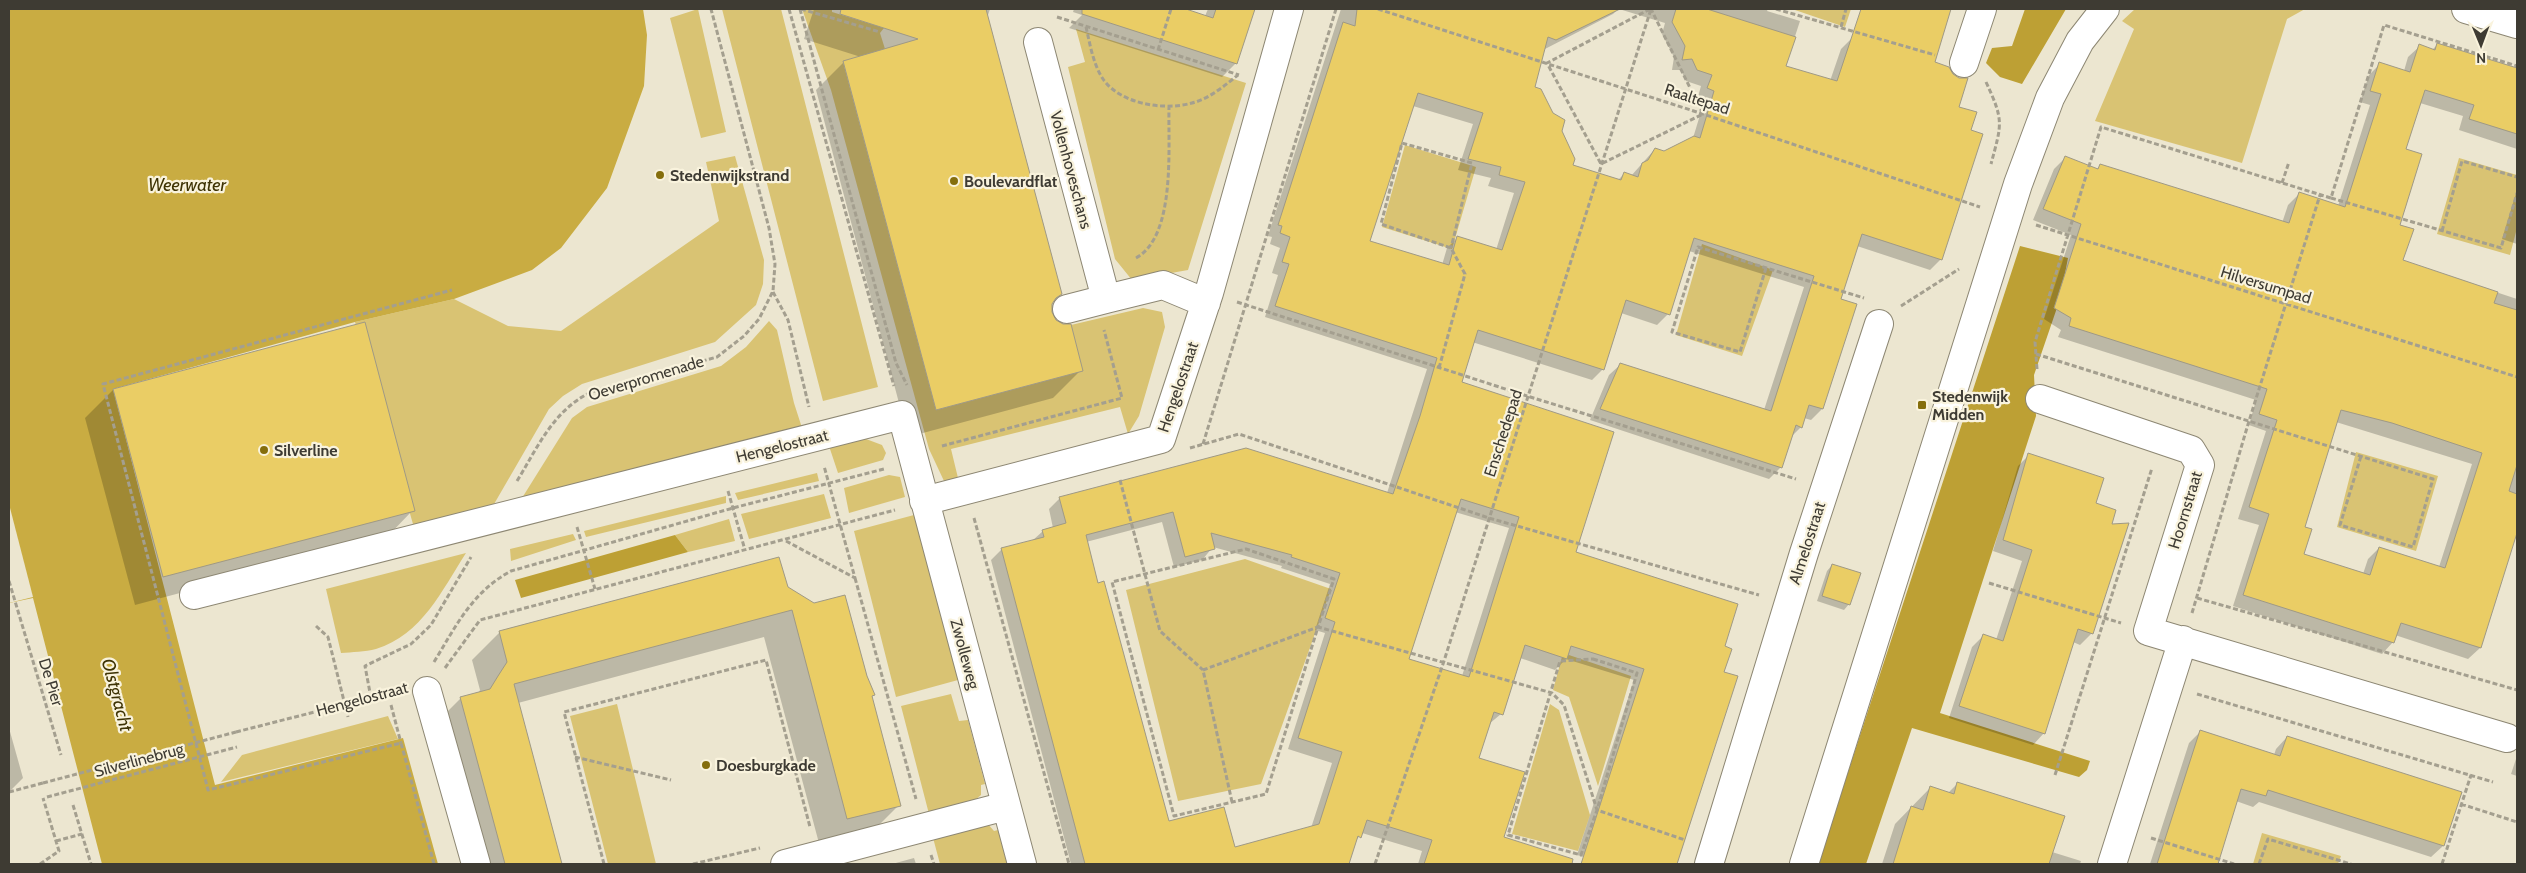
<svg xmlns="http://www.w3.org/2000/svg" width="2526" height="873" font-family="Cabin,sans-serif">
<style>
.green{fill:#d9c373}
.forest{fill:#bda034}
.water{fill:#c9ac42}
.pier{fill:#ece6d0}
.shadow{fill:#0003;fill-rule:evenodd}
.building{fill:#eacd65;stroke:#9f9985;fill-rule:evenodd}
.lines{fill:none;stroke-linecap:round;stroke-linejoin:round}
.minor-casing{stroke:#8d8773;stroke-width:30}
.path{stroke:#a49f8f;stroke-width:3;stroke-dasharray:5 2.5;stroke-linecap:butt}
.minor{stroke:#fff;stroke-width:28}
.path-bridge{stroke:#a49f8f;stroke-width:3;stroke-dasharray:5 2.5;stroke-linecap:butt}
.poi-dot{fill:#856e0c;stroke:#f9f3dd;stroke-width:2}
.labels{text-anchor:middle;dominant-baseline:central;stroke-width:4.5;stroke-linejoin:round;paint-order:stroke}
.street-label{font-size:16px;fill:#3e3b33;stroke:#f9f3dd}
.poi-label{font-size:16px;font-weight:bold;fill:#3e3b33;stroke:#f9f3dd;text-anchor:start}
.water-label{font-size:18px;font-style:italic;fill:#3e3304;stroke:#f9f3dd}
</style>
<rect width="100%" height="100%" fill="#ece6d0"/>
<path class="green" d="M698,9L726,132L701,138L670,18Z
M722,9H781L878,387L823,401Z
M802,9H832V12L884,28L880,33L885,49L843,62L936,410L1082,371L1071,325L1143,308L1162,312L1165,327L1139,416L1128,434L1120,407L951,449L958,478L944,481L929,449L831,90Z
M1792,9H1851L1845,27Z
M2135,9H2305L2287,19L2242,163L2095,121L2134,29L2122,21Z
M1076,29L1246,83L1188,270L1132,280L1115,259L1068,67L1085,62Z
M1405,145L1476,167L1452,249L1382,227Z
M735,156L764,260L763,284L756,305L715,342L582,384L563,396L549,409L490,511L415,531L355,322L454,299L508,326L561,331L719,221L706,162Z
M2459,158L2517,175V228L2510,255L2437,234Z
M1702,244L1773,270L1742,356L1676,335Z
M769,321L777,330L794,403L803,431L517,506L572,418L587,407L721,366L746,347Z
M858,436L882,445L886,453L883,460L838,473L829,446Z
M2356,452L2438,476L2416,551L2337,527Z
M817,473L819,481L738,500L735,493Z
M889,475L900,477L905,497L849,513L844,488Z
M824,494L831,518L749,539L741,514Z
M726,496V503L586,537L584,531Z
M914,515L958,680L896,697L854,531Z
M729,519L735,541L688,552L675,535Z
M573,534L576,540L511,561L510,549Z
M466,553C442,590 422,635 376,649C365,652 352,652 341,653L326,589Z
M1245,559L1331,589L1261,784L1178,801L1126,590Z
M1563,653L1631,676L1598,786L1569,697L1553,690Z
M951,694L959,721L968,720L985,784L981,785V795L975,800L929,814L901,706Z
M617,704L656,864H608L570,716Z
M1550,704L1559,710L1590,815L1578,851L1512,834Z
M388,716L398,739L221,782L242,755Z
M987,823L994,831L998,830L1007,864H940L932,834Z
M2262,833L2341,856L2338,864H2253Z"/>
<path class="forest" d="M2025,9H2066L2022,84L2000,77L1986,63L1992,48L2012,46Z
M2020,246L2068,258L2060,299L2034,375L2036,416L1940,713L2090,761L2087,770L2079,777L1912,728L1866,864H1818Z
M675,535L688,552L521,598L515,580Z"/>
<path class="water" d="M9,9H643L647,35L644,86L607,188L561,248L532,270L454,299L355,322L113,389L215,785L403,738L438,864H102L33,598L9,603Z"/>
<path class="pier" d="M9,504L33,597L9,603Z"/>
<path class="shadow" d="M814,9H990L987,18L1061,294L1051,304V313L1081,370L1053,398L908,437L816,90L844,62L861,57L804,39Z
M1074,9H1182L1205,16L1208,9H1254L1236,63L1222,77L1069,28L1082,15L1073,12Z
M1341,9H1618L1613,14L1543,50L1534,88L1561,131L1572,166L1618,180L1624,174L1631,176L1655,149L1665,153L1693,138L1704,102L1697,100L1701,86L1686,81L1681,70H1672L1674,57L1662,34L1665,23L1619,9H1768L1767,11L1800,21L1785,67L1830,81L1841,49L1852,38L1858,40L1868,9H1950L1933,63L1969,131L1941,259L1930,270L1857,246L1840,299L1822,409L1811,420L1804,418L1801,427L1790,438L1780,468L1769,479L1590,420L1609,375L1621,364L1764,410L1804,287L1689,251L1668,314L1657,325L1621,313L1603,369L1592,380L1472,342L1460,383L1574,553L1723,647L1722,673L1736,677L1677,864H1606L1577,855L1634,680L1566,659L1555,670L1520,658L1501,714L1489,724L1478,759L1502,837L1550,853L1546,864H1418L1422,851L1362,833L1354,843L1346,864H1071L991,560L1002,549L1032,541L1043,531L1053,528L1049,509L1060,498L1387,493L1427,369L1265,317L1278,275L1272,273L1280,248L1270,244L1272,237L1268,236ZM1413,106L1473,124L1458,170L1491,178L1488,186L1514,193L1496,250L1458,237L1447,248L1442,265L1368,242ZM1455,512L1509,528L1462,676L1407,660ZM1162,522L1174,567L1202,560L1213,547L1282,566L1281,568L1330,584L1315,630L1325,633L1288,749L1332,763L1311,828L1234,848L1168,822L1086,542Z
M2437,45L2517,70V149L2459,130L2463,116L2420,103L2405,149L2398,226L2402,261L2517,299V530L2480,648L2468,659L2395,635L2393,642L2382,654L2233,606L2259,525L2238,519L2266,431L2249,425L2256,400L2058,337L2061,330L2044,319L2071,235L2033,220L2054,169L2065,158L2096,170L2101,165L2282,223L2288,205L2299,194L2338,206L2370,105L2360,102L2369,75L2380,64L2404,71L2408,57L2420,46L2432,50ZM2336,422L2472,464L2439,567L2379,548L2368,559L2363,574L2303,555V527Z
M2517,190V244L2502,239Z
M113,390L413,510L386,538L135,605L85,418Z
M2029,455L2094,504L2110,525H2127L2091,634L2080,645L2073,642L2044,733L2033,745L1949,718L1972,647L1983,636L1996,640L2022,561L1993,551L2018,466Z
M1832,565L1849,604L1844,610L1817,601L1827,571Z
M786,588L865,676L873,695L871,698L899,805L871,833L820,847L764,637L518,703L561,864H470L433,726L461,698L478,694L480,690L472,660L500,632Z
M9,728L23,778L9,792Z
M2201,731L2274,755L2276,749L2287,737L2460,792L2443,846L2431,857L2259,802L2253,807L2236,801L2216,864H2150L2189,743Z
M2517,756V776L2511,774Z
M1958,783L2052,852L2081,861L2080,864H1882L1895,824L1931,787L1948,793Z
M914,858L916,864H892Z"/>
<path class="building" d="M841,9H986L1062,294L1056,298L1052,304V312L1056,320L1063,324H1071L1083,371L936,410L843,61L918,39L840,14Z
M1082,9H1186L1213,18L1216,9H1255L1237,64L1082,14Z
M1357,9H1620L1556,40L1548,37L1535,87L1541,89L1553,113L1565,120L1562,131L1575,159L1573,165L1621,180L1624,172L1638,177L1642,163L1648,160L1655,148L1664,151L1694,136L1700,138L1714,91L1707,88L1712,75L1697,70L1692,59L1682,60L1685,46L1672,22L1676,9H1707L1796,37L1786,66L1837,81L1861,9H1951L1935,62L1949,67L1953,74L1959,78H1968L1959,107L1977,112L1971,130L1983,134L1942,260L1862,234L1841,299L1857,304L1823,409L1809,405L1802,428L1796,425L1782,468L1600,409L1620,363L1771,411L1814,276L1694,238L1670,315L1626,300L1604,370L1478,330L1462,382L1614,432L1576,552L1738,604L1725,646L1732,649L1724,672L1738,676L1677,864H1581L1644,669L1571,646L1567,659L1525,645L1503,715L1494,712L1479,758L1525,772L1504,837L1573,859L1572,864H1424L1432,840L1367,820L1361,838L1358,836L1349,864H1085L1001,548L1044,537L1042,530L1066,523L1059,497L1246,448L1393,494L1420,416L1437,358L1275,306L1289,264L1282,262L1290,237L1280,233L1282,226L1278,225L1343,22L1355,26ZM1418,93L1483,113L1468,159L1501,167L1499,175L1525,182L1502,250L1457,236L1449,265L1370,241ZM1461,499L1519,517L1469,677L1409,659ZM1173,512L1185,557L1215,549L1211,533L1292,555L1291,557L1340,573L1325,618L1335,622L1298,738L1342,752L1319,824L1235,847L1224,807L1169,821L1104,581L1098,583L1086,535Z
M2437,43L2517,68V134L2469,119L2474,105L2425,90L2406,149L2422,154L2400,225L2414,229L2403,260L2498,292L2494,303L2517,310V465L2509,491L2517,494V533L2481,648L2401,623L2394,643L2243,595L2269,514L2249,507L2277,420L2259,414L2267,389L2069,326L2071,318L2054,308L2081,224L2043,209L2065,156L2098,169L2100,164L2289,223L2299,192L2345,207L2381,94L2370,91L2379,62L2410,72L2419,44L2435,50ZM2341,410L2392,423L2482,453L2445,568L2379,547L2370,575L2304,554L2312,529L2305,527Z
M365,322L415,511L163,577L113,389Z
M2028,453L2104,478L2096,503L2116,510L2112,524L2129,523L2093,634L2078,629L2045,734L1959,706L1983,634L2003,641L2032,550L2003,540Z
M779,557L788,587L814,603L845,595L867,676L875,695L872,696L901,806L847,819L792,610L514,684L562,864H505L460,697L490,689L498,676L507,662L499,631Z
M1832,564L1861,573L1850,605L1822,596Z
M2200,730L2280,756L2287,736L2462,792L2444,846L2268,790L2266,796L2241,789L2218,864H2157Z
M1957,782L2065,816L2049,864H1893L1911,806L1923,810L1930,786L1954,794Z"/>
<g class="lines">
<defs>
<path id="minor" d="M2466,9L2517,24
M1038,42L1106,299L1163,285L1206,303
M1964,63L1982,9
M1067,309L1106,299
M2040,399L2191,450L2200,465L2148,631L2507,738
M924,501L1161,439L1209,293L1289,9
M194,595L902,415L1022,864
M427,691L476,864
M785,864L1006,806
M1709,864L1804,553L1879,324
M1804,864L2018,184L2050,98L2080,41L2105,9
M2112,864L2183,640"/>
</defs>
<use href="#minor" class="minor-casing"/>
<path class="path" d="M789,9L894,386
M800,9L896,363L907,385
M801,9L880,32
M1378,9L1703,114L1980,207
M1650,9L1547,63L1601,164L1703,114L1651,9
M1776,9L1935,55
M1057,17L1239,75
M1086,27C1090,44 1093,64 1103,79C1120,104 1164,111 1192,103C1209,99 1224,86 1238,75
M1841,27L1846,9
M1158,50L1171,9
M1986,82C2004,121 2002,123 1991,164
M2282,183L2289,162
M2331,198L2501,248L2517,193
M2036,225L2517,377
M2442,231L2462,161L2517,177
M1136,258C1176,236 1168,148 1169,107
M1766,268L1740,352L1672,332L1698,247L1864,298
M773,292L788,320L809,407
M1237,302L1527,396L1796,479
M1901,306L1959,269
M2036,354L2433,479L2413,547L2340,525L2361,456
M1439,368L1465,274L1451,248L1381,224L1402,143L1472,163L1451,248
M2037,369L2035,342L2101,127L2331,198L2384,25L2517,66
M1203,444L1336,9
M942,446L1122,398L1104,330
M1190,448L1239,434L1489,518L1759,595
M1120,480L1160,631L1203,670
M517,481C539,445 553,411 591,392L717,357L744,336L759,319L773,291L775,264L769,228L711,9
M728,491L745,550
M974,518L1069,864
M577,527L595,589
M786,541L855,578L824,466
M855,578L916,799
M9,581L61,755
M1989,583L2121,623
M2197,598L2517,690
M2192,613L2249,421L2320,195
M316,626L328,637L348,717
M1593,659L1637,673L1597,810L1581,855L1508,835L1560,661Z
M434,662C456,626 472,592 511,571L733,508L884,469
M445,668L480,620L895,510
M2197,694L2493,782
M371,698L365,666L411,644L431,625L471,557
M391,705L401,743
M236,732L397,691
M575,757L671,780
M2055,775L2152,468
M9,792L43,783
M1232,802L1203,670L1318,627L1334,579L1246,549L1112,582L1174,816L1266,794L1318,627L1552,693L1564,705L1597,810L1685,840
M2461,804L2517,822
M73,805L91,864
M2151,838L2234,864
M56,841L82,834
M931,855L934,864
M40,864L59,851L43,798
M434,864L401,743L208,790L103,384L452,290
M604,864L564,712L766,660L810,827
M693,864L760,848
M1375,864L1444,661L1651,9
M2259,864L2268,839L2351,864
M2442,864L2471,775"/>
<use href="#minor" class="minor"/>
<path class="path-bridge" d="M43,783L236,732
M47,797L237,747"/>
</g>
<g class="poi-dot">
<circle cx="660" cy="175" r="5"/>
<circle cx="954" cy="181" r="5"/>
<rect x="1917" y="400" width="10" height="10" rx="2.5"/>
<circle cx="264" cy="450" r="5"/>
<circle cx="706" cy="765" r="5"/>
</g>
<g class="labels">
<g class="street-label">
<text transform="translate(1697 99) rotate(18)">Raaltepad</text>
<text transform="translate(1071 170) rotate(75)">Vollenhoveschans</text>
<text transform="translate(2266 285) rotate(17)">Hilversumpad</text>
<text transform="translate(646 378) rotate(-17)">Oeverpromenade</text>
<text transform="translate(1178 387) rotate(-71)">Hengelostraat</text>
<text transform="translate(1503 433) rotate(-72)">Enschedepad</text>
<text transform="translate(782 446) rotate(-14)">Hengelostraat</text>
<text transform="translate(2185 510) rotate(-73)">Hoornstraat</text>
<text transform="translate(1807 543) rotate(-72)">Almelostraat</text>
<text transform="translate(965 654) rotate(75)">Zwolleweg</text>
<text transform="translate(51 682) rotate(73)">De Pier</text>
<text transform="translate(362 699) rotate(-15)">Hengelostraat</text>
<text transform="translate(139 760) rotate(-15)">Silverlinebrug</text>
</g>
<g class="poi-label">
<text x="670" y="175">Stedenwijkstrand</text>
<text x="964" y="181">Boulevardflat</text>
<text x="1932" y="396">Stedenwijk<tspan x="1932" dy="18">Midden</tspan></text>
<text x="274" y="450">Silverline</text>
<text x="716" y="765">Doesburgkade</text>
</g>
<g class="water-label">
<text x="187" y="185">Weerwater</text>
<text transform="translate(117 695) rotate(75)">Olstgracht</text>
</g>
</g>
<rect width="2526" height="873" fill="none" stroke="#3e3b33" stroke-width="20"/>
<g transform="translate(2481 45) rotate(179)" stroke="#f9f3dd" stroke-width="4" paint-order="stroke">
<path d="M0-4L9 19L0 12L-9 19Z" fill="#3e3b33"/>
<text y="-8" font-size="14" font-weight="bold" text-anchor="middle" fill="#3e3b33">N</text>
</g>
</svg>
